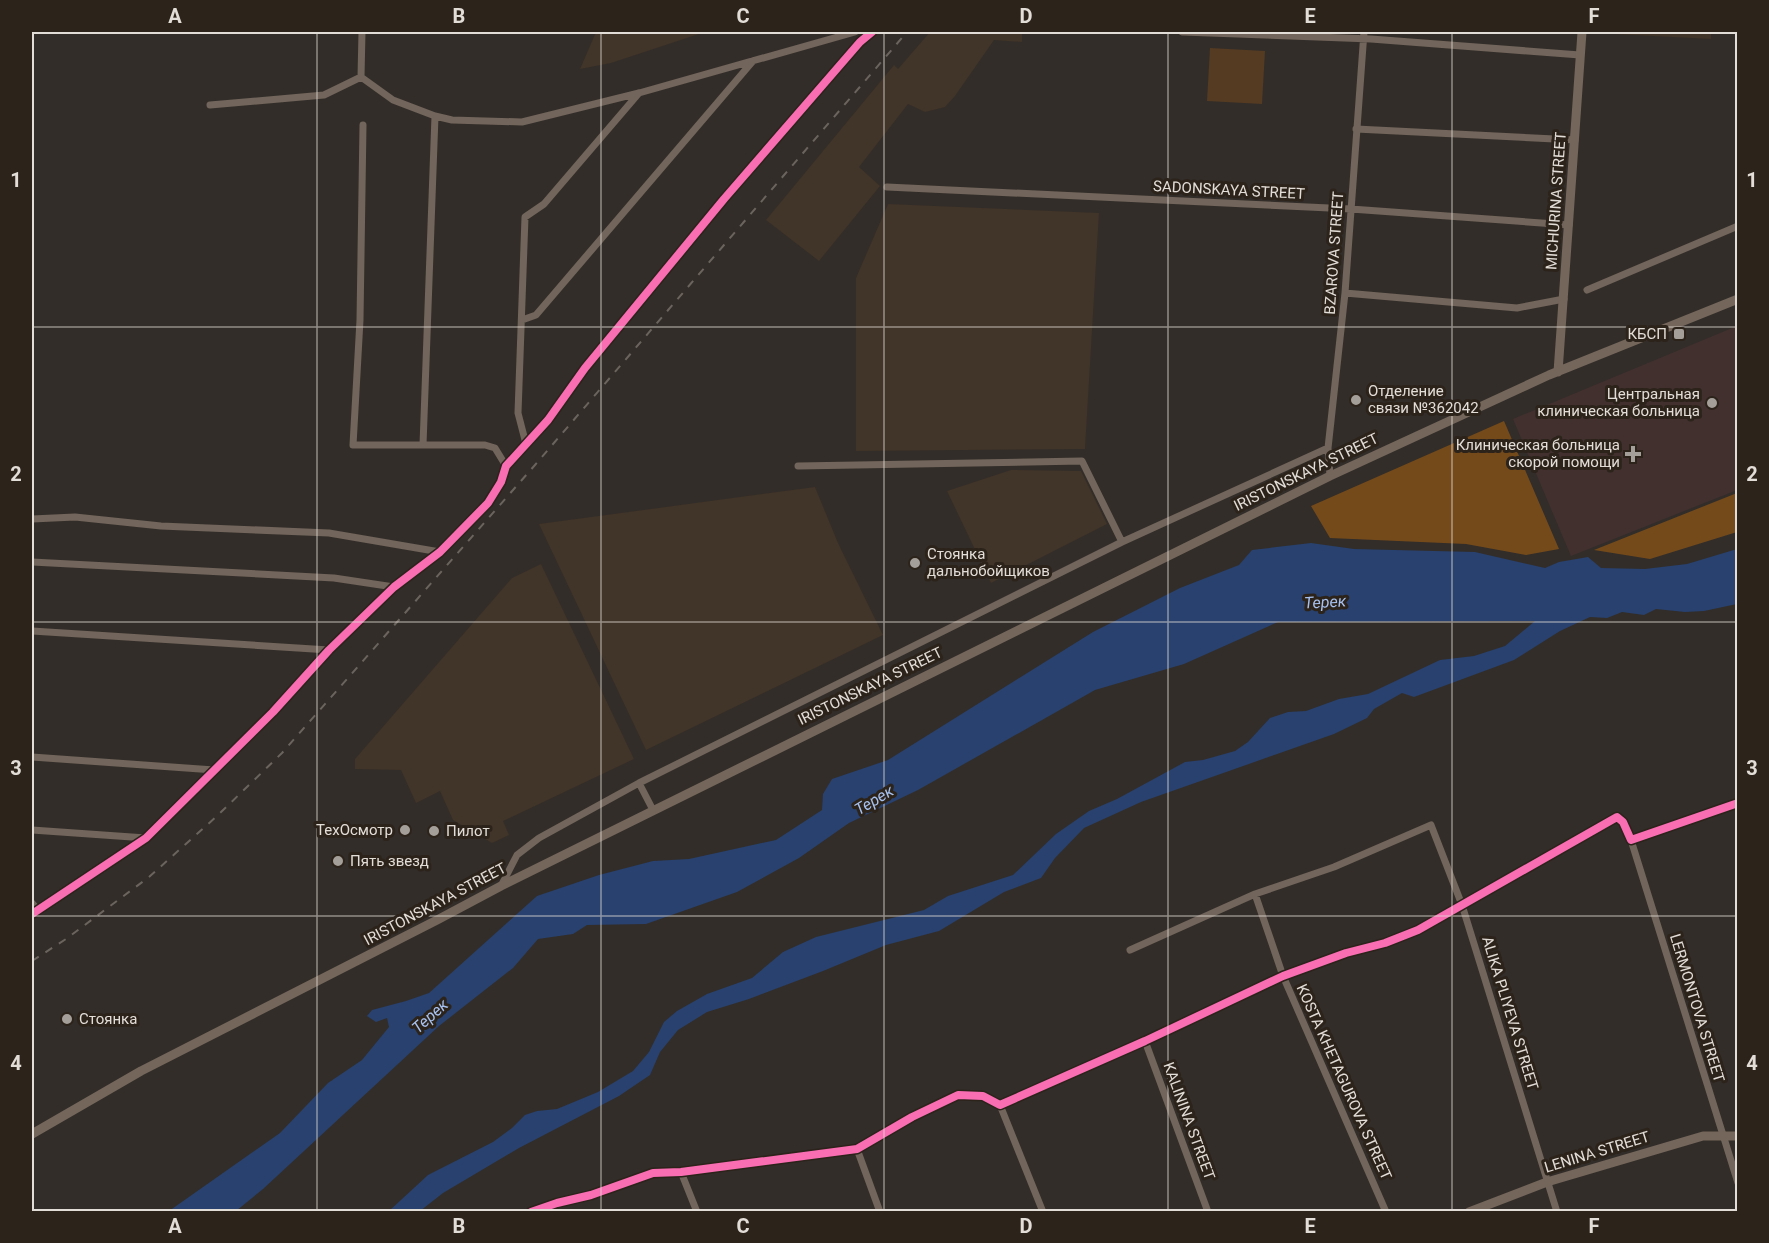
<svg xmlns="http://www.w3.org/2000/svg" width="1769" height="1243" font-family="Roboto,sans-serif">
<style>
.built{fill:#413428}
.medical{fill:#42302f}
.green{fill:#543b22}
.forest{fill:#744a1b}
.water{fill:#28416e}
.lines{fill:none;stroke-linecap:round;stroke-linejoin:round}
.street{stroke:#72655b;stroke-width:7}
.secondary{stroke:#74665b;stroke-width:9}
.rail{stroke:#6b645e;stroke-width:2;stroke-dasharray:8 8;stroke-linecap:butt}
.cycleway-casing{stroke:#2c231b;stroke-width:11}
.cycleway{stroke:#f96db3;stroke-width:8}
.grid{fill:none;stroke:#e3ddd7;stroke-width:1.5;stroke-opacity:0.55}
.poi-dot{fill:#a59f9a;stroke:#2c231b;stroke-width:2}
.labels{text-anchor:middle;dominant-baseline:central;stroke-width:6;stroke-linejoin:round;paint-order:stroke}
.street-label{font-size:15px;fill:#e3ddd7;stroke:#2c231b}
.poi-label{font-size:15px;fill:#e3ddd7;stroke:#2c231b;text-anchor:start}
.water-label{font-size:16px;font-style:italic;fill:#a7c2f1;stroke:#2c231b}
.neatline{fill:none;stroke:#e3ddd7;stroke-width:2}
.grid-label{font-size:20px;text-anchor:middle;font-weight:bold;fill:#e3ddd7}
</style>
<rect width="100%" height="100%" fill="#322d29"/>
<path class="built" d="M596,32H705L611,63L580,69Z
M930,32H1022V42L994,40L955,96L945,107L925,112L908,104L859,167L880,186L819,261L766,220L894,65L898,69Z
M1594,32H1711V39L1594,33Z
M888,204L1099,213L1085,449L856,451V278Z
M1011,470L1081,471L1107,524L991,583L947,491Z
M815,487L838,543L883,635L646,750L539,524Z
M541,564L634,759L503,821L509,835L492,843L453,820L440,791L416,803L401,770L355,769V759L512,578Z"/>
<path class="medical" d="M1737,326V490L1571,556L1513,419Z"/>
<path class="green" d="M1210,48L1265,51L1262,104L1207,101Z"/>
<path class="forest" d="M1504,421L1559,549L1526,555L1466,544L1330,538L1311,506Z
M1737,493V532L1650,559L1594,550Z"/>
<path class="water" d="M1311,543L1354,549L1475,552L1545,568L1559,562L1588,557L1601,568L1645,569L1687,564L1737,549V604L1704,611L1685,612L1656,609L1644,615L1622,612L1607,618L1590,617L1560,631L1514,660L1414,697L1402,693L1374,709L1367,718L1334,734L1141,802L1084,828L1055,858L1041,878L1004,892L939,931L886,945L823,971L749,999L707,1012L678,1030L660,1052L650,1075L619,1096L519,1148L443,1193L420,1211H389L428,1175L493,1142L512,1128L525,1115L537,1111L557,1109L598,1092L633,1071L649,1052L664,1022L677,1011L707,994L752,978L783,952L816,937L924,910L948,896L1013,875L1056,834L1089,811L1117,799L1185,762L1203,760L1235,751L1248,742L1270,718L1288,712L1306,711L1339,699L1368,694L1440,660L1474,656L1505,646L1535,621L1278,622L1184,664L1095,690L918,790L849,823L799,858L737,892L646,924L587,925L573,934L538,939L513,968L439,1026L263,1189L236,1211H169L280,1133L328,1083L362,1060L389,1027L387,1018L376,1022L367,1016L372,1010L406,1001L429,993L537,896L599,875L653,861L689,859L776,840L822,810L823,794L832,779L888,760L1093,632L1180,588L1239,565L1252,550Z"/>
<g class="lines">
<path class="street" d="M362,32L361,77L393,100L435,116L452,120L522,122L639,93L855,32
M1182,32L1371,39L1580,55
M210,105L324,95L361,77
M363,125L360,320L353,445H485L495,448L506,466
M1356,129L1575,140
M887,187L1351,209L1569,225
M1587,290L1738,226
M1345,293L1517,308L1564,299
M522,320L536,315L753,61
M526,444L518,413L525,217L544,204L639,93
M423,445L435,116
M798,466L1082,461L1122,542
M1330,476L1328,448L1345,293L1364,32
M32,519L75,517L161,526L329,533L440,552
M32,562L334,578L394,587
M32,631L329,650
M32,757L214,770
M639,783L653,810
M32,830L146,838
M1631,840L1738,1183
M501,886L517,855L539,838L639,783L1122,542L1328,448
M1255,894L1283,976L1386,1212
M32,903L38,910
M32,914L146,838L273,712L329,650L394,587L440,552L488,503L501,482L506,466L548,420L585,368L724,199L860,42L872,32
M1130,950L1255,894L1334,867L1431,825L1462,905L1557,1212
M1145,1041L1208,1212
M1000,1105L1043,1212
M857,1149L880,1212
M681,1172L697,1212
M531,1212L557,1203L591,1195L653,1173L681,1172L857,1149L912,1117L958,1095L983,1096L1000,1105L1145,1041L1283,976L1346,953L1385,943L1418,930L1617,817L1623,822L1631,840L1738,803"/>
<path class="secondary" d="M1558,372L1582,32
M32,1134L141,1071L439,919L501,886L1330,476L1549,375L1738,299
M1469,1212L1547,1182L1703,1136H1738"/>
<path class="rail" d="M32,961L66,939L149,877L217,816L282,753L535,465L907,32"/>
<defs>
<path id="cycleway" d="M32,914L146,838L273,712L329,650L394,587L440,552L488,503L501,482L506,466L548,420L585,368L724,199L860,42L872,32
M531,1212L557,1203L591,1195L653,1173L681,1172L857,1149L912,1117L958,1095L983,1096L1000,1105L1145,1041L1283,976L1346,953L1385,943L1418,930L1617,817L1623,822L1631,840L1738,803"/>
</defs>
<use href="#cycleway" class="cycleway-casing"/>
<use href="#cycleway" class="cycleway"/>
</g>
<path class="grid" d="M317,32V1212M601,32V1212M884,32V1212M1168,32V1212M1452,32V1212M32,327H1738M32,622H1738M32,916H1738"/>
<g class="poi-dot">
<rect x="1673" y="328" width="12" height="12" rx="3"/>
<circle cx="1356" cy="400" r="6"/>
<circle cx="1712" cy="403" r="6"/>
<path d="M1630 445h6v6h6v6h-6v6h-6v-6h-6v-6h6z"/>
<circle cx="915" cy="563" r="6"/>
<circle cx="405" cy="830" r="6"/>
<circle cx="434" cy="831" r="6"/>
<circle cx="338" cy="861" r="6"/>
<circle cx="67" cy="1019" r="6"/>
</g>
<g class="labels">
<g class="street-label">
<text transform="translate(1229 190) rotate(3)">SADONSKAYA STREET</text>
<text transform="translate(1556 201) rotate(-86)">MICHURINA STREET</text>
<text transform="translate(1334 253) rotate(-86)">BZAROVA STREET</text>
<text transform="translate(1306 472) rotate(-26)">IRISTONSKAYA STREET</text>
<text transform="translate(870 686) rotate(-26)">IRISTONSKAYA STREET</text>
<text transform="translate(435 904) rotate(-28)">IRISTONSKAYA STREET</text>
<text transform="translate(1697 1008) rotate(73)">LERMONTOVA STREET</text>
<text transform="translate(1510 1013) rotate(73)">ALIKA PLIYEVA STREET</text>
<text transform="translate(1344 1082) rotate(66)">KOSTA KHETAGUROVA STREET</text>
<text transform="translate(1189 1121) rotate(70)">KALININA STREET</text>
<text transform="translate(1597 1152) rotate(-17)">LENINA STREET</text>
</g>
<g class="poi-label">
<text x="1667" y="334" text-anchor="end">КБСП</text>
<text x="1368" y="391">Отделение<tspan x="1368" dy="17">связи №362042</tspan></text>
<text x="1700" y="394" text-anchor="end">Центральная<tspan x="1700" dy="17">клиническая больница</tspan></text>
<text x="1620" y="445" text-anchor="end">Клиническая больница<tspan x="1620" dy="17">скорой помощи</tspan></text>
<text x="927" y="554">Стоянка<tspan x="927" dy="17">дальнобойщиков</tspan></text>
<text x="393" y="830" text-anchor="end">ТехОсмотр</text>
<text x="446" y="831">Пилот</text>
<text x="350" y="861">Пять звезд</text>
<text x="79" y="1019">Стоянка</text>
</g>
<g class="water-label">
<text transform="translate(1325 602) rotate(-3)">Терек</text>
<text transform="translate(874 800) rotate(-31)">Терек</text>
<text transform="translate(430 1016) rotate(-42)">Терек</text>
</g>
</g>
<rect width="1769" height="1243" fill="none" stroke="#2c231b" stroke-width="66"/>
<rect x="33" y="33" width="1703" height="1177" class="neatline"/>
<g class="grid-label">
<text x="175" y="23">A</text>
<text x="459" y="23">B</text>
<text x="743" y="23">C</text>
<text x="1026" y="23">D</text>
<text x="1310" y="23">E</text>
<text x="1594" y="23">F</text>
<text x="16" y="187">1</text>
<text x="1752" y="187">1</text>
<text x="16" y="481">2</text>
<text x="1752" y="481">2</text>
<text x="16" y="775">3</text>
<text x="1752" y="775">3</text>
<text x="16" y="1070">4</text>
<text x="1752" y="1070">4</text>
<text x="175" y="1233">A</text>
<text x="459" y="1233">B</text>
<text x="743" y="1233">C</text>
<text x="1026" y="1233">D</text>
<text x="1310" y="1233">E</text>
<text x="1594" y="1233">F</text>
</g>
</svg>
